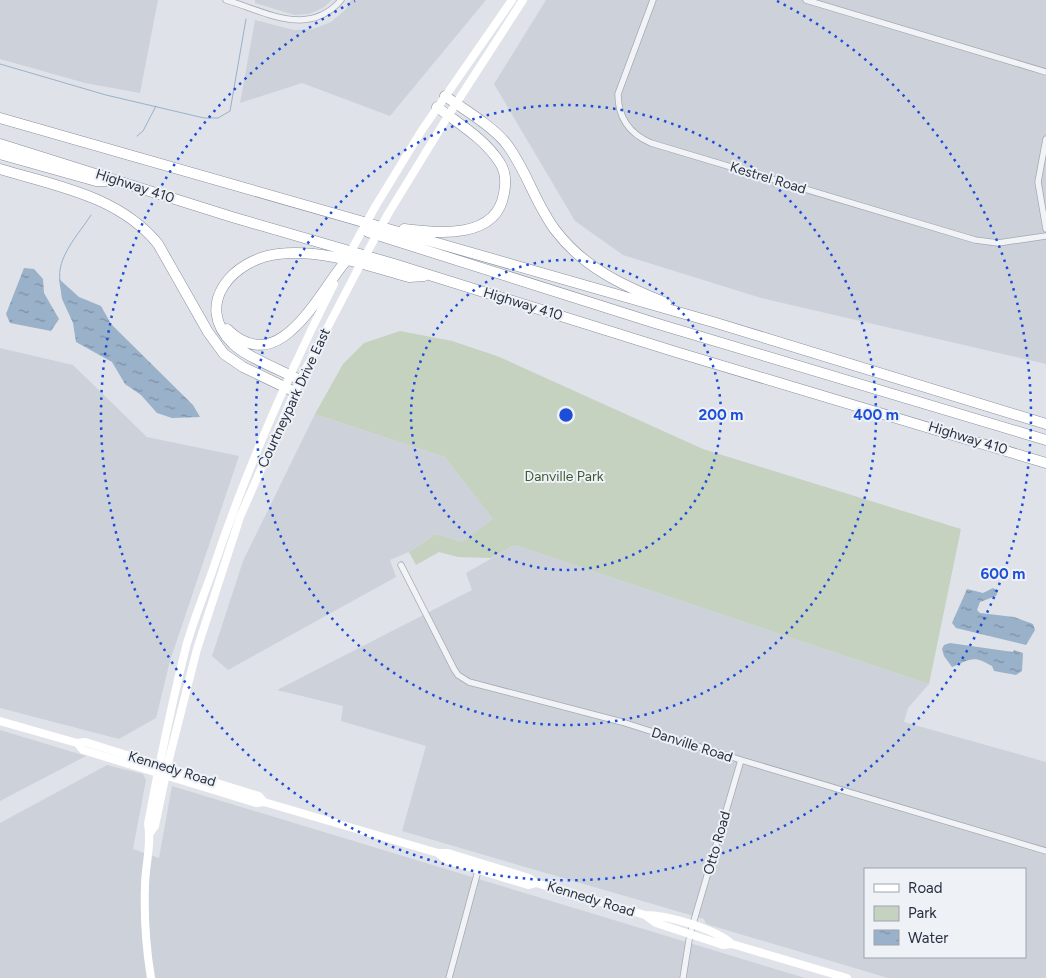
<svg xmlns="http://www.w3.org/2000/svg" width="1046" height="978" font-family="Figtree,sans-serif">
<style>
.built{fill:#cdd2da;fill-rule:evenodd}
.park{fill:#c5d2c0}
.water{fill:url(#water-ripples)}
.lines{fill:none;stroke-linecap:round;stroke-linejoin:round}
.stream{stroke:#99b1c9;stroke-width:1}
.street-casing{stroke:#a4a9b2;stroke-width:7}
.highway-casing{stroke:#86909f;stroke-width:11}
.street{stroke:#f1f3f6;stroke-width:5.5}
.secondary{stroke:#fff;stroke-width:8}
.highway{stroke:#fff;stroke-width:10}
.secondary-bridge{stroke:#fff;stroke-width:8}
.ring{fill:none;stroke:#1d4ed8;stroke-width:2.5;stroke-dasharray:2.5 5}
.labels{text-anchor:middle;dominant-baseline:central;stroke-width:4;stroke-linejoin:round;paint-order:stroke}
.street-label{font-size:14px;fill:#27303f;stroke:#eef1f6}
.park-label{font-size:14px;fill:#3c5b34;stroke:#eef1f6}
.centre{fill:#1d4ed8;stroke:#eef1f6;stroke-width:2.5}
.ring-label{font-size:15px;text-anchor:middle;font-weight:bold;fill:#1d4ed8;stroke:#eef1f6;stroke-width:4;stroke-linejoin:round;paint-order:stroke}
</style>
<defs>
<pattern id="water-ripples" width="26" height="14" patternUnits="userSpaceOnUse" patternTransform="scale(1.25)"><rect width="26" height="14" fill="#99b1c9"/><path d="M2 4q2-2 4 0t4 0M15 11q2-2 4 0t4 0" fill="none" stroke="#7d90a5"/></pattern>
</defs>
<rect width="100%" height="100%" fill="#dfe2e8"/>
<path class="built" d="M0,0H158L140,93L85,83L0,59Z
M255,0H332L323,8L309,14L294,15L255,3Z
M351,0H486L390,116L302,83L240,103L255,20L294,30L313,29L331,22L346,9Z
M546,0H1046V364L761,298L623,255L575,221L494,84Z
M0,348L73,365L147,437L239,456L170,661L156,718L119,739L0,708Z
M315,414L445,457L494,520L462,542L436,534L409,552L390,560L396,577L228,670L212,656L243,561Z
M515,545L929,684L908,708L904,722L1046,762V978H888L706,924L704,919L402,831L426,746L341,721L343,706L277,690L472,590L466,573ZM865,869H1025V957H865Z
M0,730L86,756L0,801Z
M107,765L143,774L146,780L133,849L159,858L172,786L805,978H0V823Z"/>
<path class="park" d="M400,331L452,341L497,356L703,449L961,529L929,684L515,545L491,558L458,557L439,552L416,565L409,552L436,534L462,542L493,519L445,457L315,414L343,364L364,343Z"/>
<path class="water" d="M24,268L34,269L43,279L44,293L59,319L51,331L10,323L6,314Z
M59,279L79,297L101,306L111,324L193,405L200,417L172,418L157,413L141,395L125,384L112,362L76,342L73,323L62,299Z
M993,588L998,591L996,596L980,602L977,610L980,613L1014,617L1033,624L1035,630L1026,645L956,628L952,623L967,589L983,593Z
M950,643L1013,652L1014,650L1023,653L1022,671L1016,675L994,671L992,666C972,654 969,660 952,667L944,656L942,649L944,645Z"/>
<g class="lines">
<path class="stream" d="M0,64L106,95L204,118H218L230,111L246,19
M137,136L143,131L156,106
M60,281C56,257 79,234 91,215"/>
<defs>
<path id="street" d="M226,0C266,12 309,38 341,0
M653,0L618,94C618,118 630,134 651,143L975,240L998,243L1046,236
M806,0L1046,72
M1046,139L1038,182L1046,229
M401,565L454,669L458,675L469,682L622,722L741,760L1046,851
M449,978L479,867
M683,978L690,934L741,760"/>
<path id="highway" d="M445,96C465,110 489,124 505,142C526,168 535,204 556,231C584,268 624,286 666,303
M0,118L713,322L1046,424
M0,144L232,217L394,264L676,352L1046,463
M0,154L96,181H108
M0,169C56,186 119,196 158,244L208,332L224,354L243,367L295,392
M404,229C438,233 497,240 504,193C506,183 506,172 500,163C485,139 459,124 437,107
M368,232L655,323L1046,440
M227,329C279,380 318,294 345,262
M300,380C281,370 248,358 233,344C192,304 234,259 278,254C323,249 366,265 409,277L424,276"/>
</defs>
<use href="#street" class="street-casing"/>
<use href="#highway" class="highway-casing"/>
<use href="#street" class="street"/>
<path class="secondary" d="M375,207L422,130L512,0
M388,214L448,116L523,0
M0,721L77,743L85,742L259,796L264,802
M77,743L83,750L256,803L264,802L438,853H448L529,878L536,883L645,915L656,923L723,945L732,944
M150,833L155,826L169,759L197,649L240,517L300,380L357,271
M438,853L446,860L528,885L536,883
M645,915C668,915 715,929 732,944L847,978
M151,978C146,948 144,916 145,886C145,866 152,844 148,824C159,765 171,706 186,647C193,621 204,595 213,569C246,470 287,377 334,284"/>
<use href="#highway" class="highway"/>
<path class="secondary-bridge" d="M345,262L375,207
M357,271L388,214"/>
</g>
<g class="ring">
<circle cx="566" cy="415" r="155"/>
<circle cx="566" cy="415" r="310"/>
<path d="M777 1A465 465 0 1 1 355 1"/>
</g>
<g class="labels">
<g class="street-label">
<text transform="translate(768 178) rotate(17)">Kestrel Road</text>
<text transform="translate(135 186) rotate(18)">Highway 410</text>
<text transform="translate(523 304) rotate(17)">Highway 410</text>
<text transform="translate(294 398) rotate(-65)">Courtneypark Drive East</text>
<text transform="translate(968 438) rotate(17)">Highway 410</text>
<text transform="translate(692 745) rotate(18)">Danville Road</text>
<text transform="translate(172 769) rotate(17)">Kennedy Road</text>
<text transform="translate(717 843) rotate(-74)">Otto Road</text>
<text transform="translate(591 899) rotate(17)">Kennedy Road</text>
</g>
<g class="park-label">
<text x="564" y="476">Danville Park</text>
</g>
</g>
<circle cx="566" cy="415" r="8" class="centre"/>
<g class="ring-label">
<text x="721" y="420">200 m</text>
<text x="876" y="420">400 m</text>
<text x="1003" y="579">600 m</text>
</g>
<rect x="864" y="868" width="162" height="90" fill="#eef1f6" stroke="#9ea4ad"/>
<rect x="874" y="884" width="25" height="8" fill="#ffffff" stroke="#9ea4ad"/>
<text x="908" y="893" font-size="15" fill="#27303f">Road</text>
<rect x="874" y="906" width="25" height="15" fill="#c5d2c0" stroke="#9ea4ad"/>
<text x="908" y="918" font-size="15" fill="#27303f">Park</text>
<rect x="874" y="930" width="25" height="15" fill="url(#water-ripples)" stroke="#9ea4ad"/>
<text x="908" y="943" font-size="15" fill="#27303f">Water</text>
</svg>
